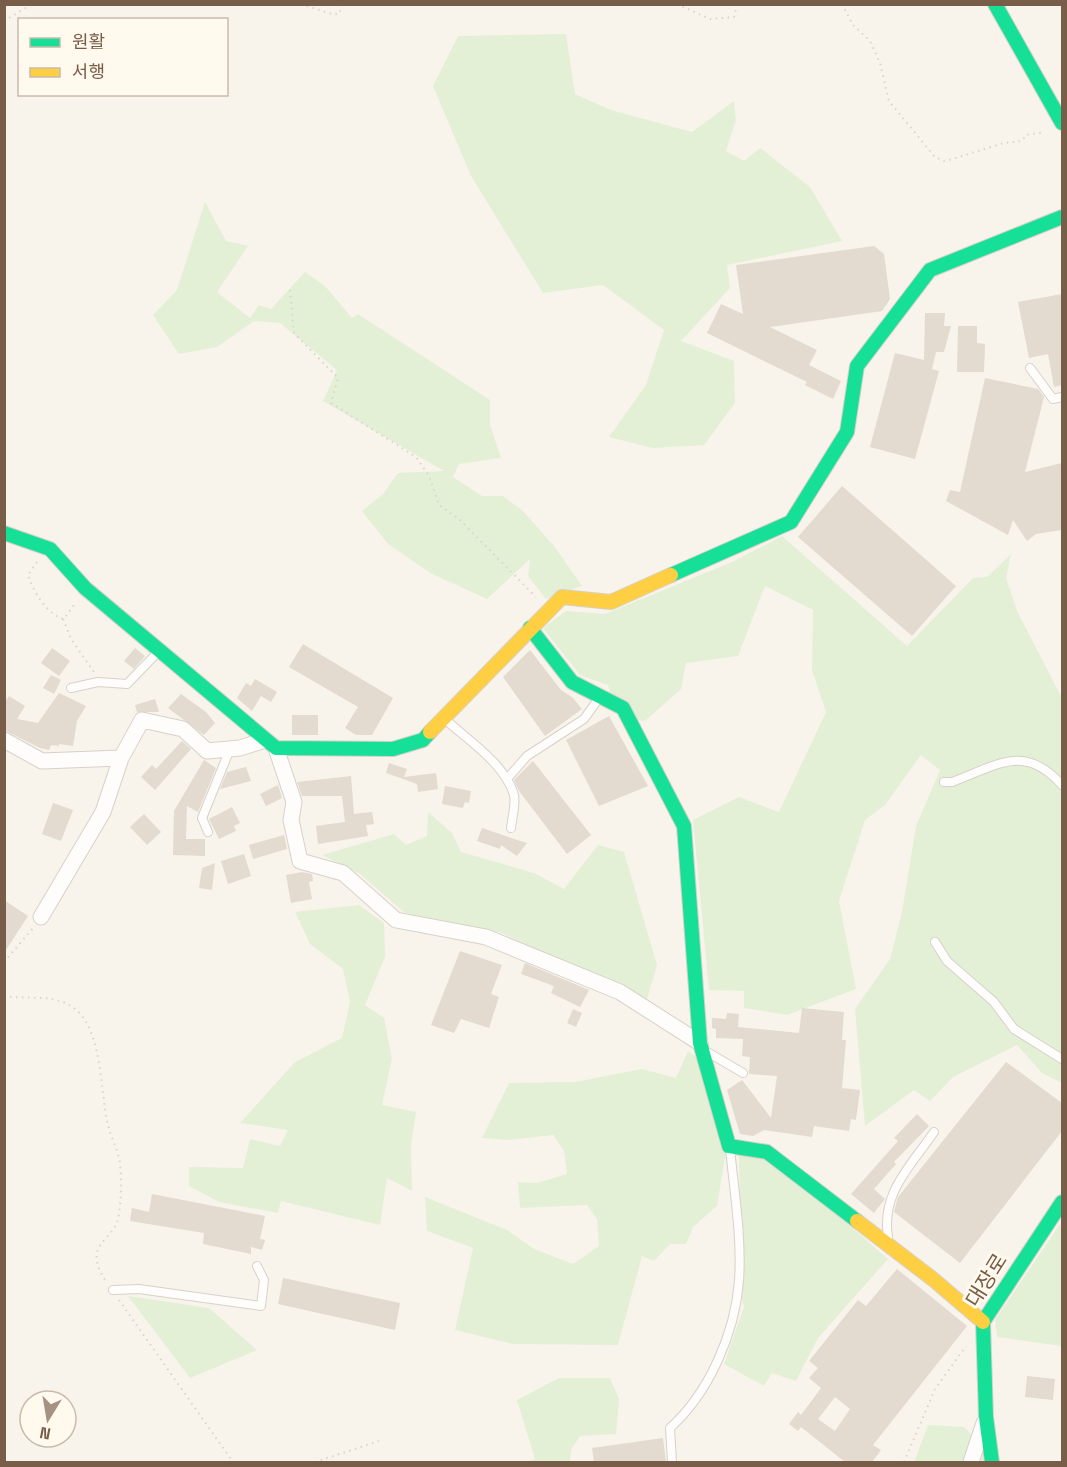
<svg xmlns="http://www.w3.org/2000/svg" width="1067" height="1467" font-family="'Space Grotesk','Noto Sans KR',sans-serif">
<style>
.green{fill:#e3f0d6}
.building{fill:#e3dad0;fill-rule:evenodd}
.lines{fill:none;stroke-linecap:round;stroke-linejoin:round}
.lane-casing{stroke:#d7d1c9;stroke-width:10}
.street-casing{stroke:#d7d1c9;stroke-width:17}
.fast-casing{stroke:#d7d0c8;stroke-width:16}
.slow-casing{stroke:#d7d0c8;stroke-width:16}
.path{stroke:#dbd4cd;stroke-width:2;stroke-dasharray:1.5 4.5;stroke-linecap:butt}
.lane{stroke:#fefdfc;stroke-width:8}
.street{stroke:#fefdfc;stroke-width:15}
.fast{stroke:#16e098;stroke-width:14}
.slow{stroke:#ffcf43;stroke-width:14}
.labels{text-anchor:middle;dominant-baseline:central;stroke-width:6;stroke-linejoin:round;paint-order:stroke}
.street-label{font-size:21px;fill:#785d49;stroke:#fff9ee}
</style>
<rect width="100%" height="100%" fill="#f8f4eb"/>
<path class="green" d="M566,34L575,94L611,110L692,132L734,101L736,120L726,151L744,161L760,148L810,187L842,241L727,265L730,288L681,341L734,361L735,403L704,445L653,448L609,437L646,385L664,330L603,285L543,293L471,176L433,86L458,36Z
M205,202L226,241L248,246L217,292L250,318L259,305L271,309L305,272L325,286L352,318L358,314L490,400V425L501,458L459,464L453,477L482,496H503L523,511L554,546L582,586L546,599L528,576L530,559L487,599L432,574L388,544L362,511L383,494L398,473L444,471L323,401L337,370L280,323L254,321L217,347L179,354L153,315L177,290Z
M782,536L907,646L973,578L987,577L1011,554L1006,578L1017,611L1062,698V1083L1042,1073L1017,1045L953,1077L930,1101L914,1090L865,1126L855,1009L890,959L902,912L916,826L940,770L921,755L885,805L865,820L839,901L856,989L787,1015L744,1008V991L709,990L693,820L739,797L779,812L826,712L812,670L813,610L765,586L738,656L686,663L681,689L645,721L618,717L608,685L580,675L543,628L566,611L605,614L732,562Z
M428,812L452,833L461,852L534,873L564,889L598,845L624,852L657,965L647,999L502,933L405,913L360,874L322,855L394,834L406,845L427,836Z
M359,905L384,923L385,957L365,1005L384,1018L392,1059L382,1105L416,1112L411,1145L412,1191L387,1178L380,1225L281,1201L278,1213L219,1202L189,1186V1167L243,1168L250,1139L280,1146L288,1130L240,1123L295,1062L342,1038L350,1002L343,969L310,944L295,912Z
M688,1051L702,1061L726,1151L717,1206L693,1227L686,1244H670L654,1261L642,1256L618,1345L513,1344L455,1330L473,1248L427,1231L425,1197L507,1230L534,1249L573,1264L599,1246L597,1219L587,1205L520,1208L518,1182L537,1183L567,1174L564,1151L553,1135L507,1140L482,1138L509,1083L575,1082L642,1069L676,1078Z
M739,1154L778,1163L888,1259L818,1338L796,1381L772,1373L764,1386L724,1364L744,1307L741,1294Z
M1060,1224L1062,1226V1346L997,1337L995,1320Z
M128,1296L209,1308L257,1350L190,1378Z
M559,1378H610L619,1399L616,1434L580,1436L571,1450L570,1462H526L535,1459L517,1400Z
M928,1425L964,1427L983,1447L984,1462H914Z"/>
<path class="building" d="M874,246L884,254L890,299L882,311L770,327L817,350L809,365L841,381L833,399L805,385L807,382L707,333L721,304L743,314L736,265Z
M1062,294V385L1054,387L1048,354L1029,358L1018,302Z
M925,313H945L944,326H951L944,352H936L932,369L939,371L915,459L870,447L895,353L924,360Z
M958,326H977V343L985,344L984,372H957Z
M985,378L1038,389L1044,397L1025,472L1062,463V530L1036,534L1027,541L1013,520L1008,535L946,501L950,490L960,492Z
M842,486L956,586L912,636L798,537Z
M303,644L393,698L372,735H356L345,728L358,707L289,667Z
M52,648L70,661L59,676L41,663Z
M135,648L145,656L134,669L124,661Z
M530,650L561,690L573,698L582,709L545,736L503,677Z
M51,675L61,680L54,694L43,688Z
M255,679L277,692L271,702L261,696L252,711L237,698L246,683L251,686Z
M59,693L86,706L77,721L73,746L59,744V746L51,745L49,750L40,748L4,730V703L9,696L25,706L17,719L38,723Z
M181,694L206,712L215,723L204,735L168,708Z
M155,699L159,712H137L135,705Z
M292,715H318V735H292Z
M609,716L648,786L599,806L566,740Z
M182,741L191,749L155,790L141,777L152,765L156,769Z
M204,760L216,768L198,812L187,806L186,839H205V856L173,855L174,811Z
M533,761L591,835L567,854L519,791L514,780Z
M389,763L407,769L404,777L436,773L438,789L418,792L417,784L386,773Z
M246,767L251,781L220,789L227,772Z
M351,776L354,814L372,812L374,824L366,825L368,836L318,844L316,826L345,822L342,796H302L297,782Z
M278,785L282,798L266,806L260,794Z
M445,786L471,791L469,803L465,802L463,808L442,804Z
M53,803L73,810L61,841L42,834Z
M232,807L240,823L234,826L236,831L219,839L209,819Z
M144,814L161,832L147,845L130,827Z
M482,828L517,840L527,843L517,856L501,845L500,849L477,841Z
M284,835L287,849L253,859L249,845Z
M244,854L251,876L228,884L221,861Z
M215,863L212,890L199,888L202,868Z
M302,872L312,874L313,881L309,882L312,899L291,903L286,875Z
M4,900L28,916L4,953Z
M460,951L502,965L491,994L499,997L489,1028L461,1019L454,1033L431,1025Z
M525,963L589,990L580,1007L551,993L554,986L521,974Z
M802,1008L844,1012L842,1040H846L842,1088L860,1090L856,1120L851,1119L849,1131L814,1126L812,1137L764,1130L753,1136L740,1134L727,1090L742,1080L771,1118L777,1076L749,1074L750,1057L742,1056L743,1039L716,1038V1029L712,1028V1018L726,1019L727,1013L739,1014L738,1027L799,1033Z
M573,1009L582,1013L576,1027L567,1023Z
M1006,1062L1062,1103V1131L960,1263L894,1212L895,1208L898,1197Z
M917,1114L929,1126L894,1162L896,1164L874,1189L885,1199L874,1213L851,1194L898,1141L894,1138Z
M152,1194L265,1216L260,1239L265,1240L262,1250L251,1247V1254L203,1244L204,1233L130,1221L132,1208L149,1212Z
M897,1269L967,1326L873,1445L881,1450L872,1462H845L801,1427L798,1431L789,1424L798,1412L801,1415L821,1388L809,1378L818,1368L809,1361L858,1300L866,1306ZM835,1397L850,1409L835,1431L818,1419Z
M283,1278L400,1303L395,1330L278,1304Z
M1027,1376L1055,1379L1053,1400L1025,1397Z
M663,1438L666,1462H594L592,1448Z"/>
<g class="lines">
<defs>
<path id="lane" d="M1030,368L1053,399L1062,397
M71,688L98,682L127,684L159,651
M446,720C469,741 505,764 514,795C516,805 512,818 511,828
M507,779L527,756L584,719L599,698
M944,782H952C998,765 1024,743 1062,785
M208,832L202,818L230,749
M935,942L947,961L994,1002L1014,1029L1062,1059
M709,1053L743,1073
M888,1237C881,1193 910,1167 934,1132
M113,1290L139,1289L261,1306L264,1280L257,1266
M672,1462L670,1428C709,1393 735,1333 739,1281C742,1237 734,1191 730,1148"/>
<path id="street" d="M4,740L42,761L121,758
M276,748L294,802L291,820L300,861L343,873L396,920L486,937L620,992L700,1043
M41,917L103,812L121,758L142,720L183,729L207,751L240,748L265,740
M971,1462L984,1423"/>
<path id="fast" d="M995,4L1062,123
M4,533L50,549L85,588L276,748L393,749L423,740L430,732
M671,575L791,522L847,432L857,366L930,270L1062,217
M530,628L572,682L623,708L684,826L700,1043L729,1146L767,1152L857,1221
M992,1462L986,1417L983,1322L1062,1202"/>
<path id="slow" d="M430,732L562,597L611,602L671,575
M857,1221L934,1280L983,1322"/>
</defs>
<use href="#lane" class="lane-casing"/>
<use href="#street" class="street-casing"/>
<use href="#fast" class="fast-casing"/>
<use href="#slow" class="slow-casing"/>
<path class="path" d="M301,4L332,14H339L343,4
M677,4L710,19L734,17L737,4
M842,4L853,25L870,41L880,63L889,101L935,157L944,161L949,160L1004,143L1022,141L1026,135L1045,132
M4,21L32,4
M290,290L294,333L338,378L331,403L416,457L429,476L439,505L459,519L536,597
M37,562L28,575C33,591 47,615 64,619L76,602
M63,619L71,639L94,672
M4,962L34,927
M4,996C28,1000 56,993 75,1009C103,1031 100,1093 108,1125C111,1139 118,1148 120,1164C122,1180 121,1199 119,1214C116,1243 79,1241 107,1283
M119,1300L233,1462
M315,1462L379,1441
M904,1462L935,1389L966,1346"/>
<use href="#lane" class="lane"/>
<use href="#street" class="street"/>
<use href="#fast" class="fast"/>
<use href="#slow" class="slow"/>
</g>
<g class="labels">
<g class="street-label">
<text transform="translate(986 1280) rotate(-58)">대장로</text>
</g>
</g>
<rect width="1067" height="1467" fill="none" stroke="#785d49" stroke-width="12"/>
<rect x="18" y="18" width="210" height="78" fill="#fff9ee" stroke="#c9bbac" stroke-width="1.5"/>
<rect x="30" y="38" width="30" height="9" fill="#16e098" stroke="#c9bbac" stroke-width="1.5"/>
<text x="72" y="48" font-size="18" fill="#785d49">원활</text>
<rect x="30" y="68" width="30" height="9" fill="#ffcf43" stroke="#c9bbac" stroke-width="1.5"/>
<text x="72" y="78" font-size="18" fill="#785d49">서행</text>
<g transform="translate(48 1419) rotate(191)"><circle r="28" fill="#fff9ee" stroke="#c9bbac" stroke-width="1.5"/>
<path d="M0-4.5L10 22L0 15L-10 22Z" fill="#a59282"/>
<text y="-9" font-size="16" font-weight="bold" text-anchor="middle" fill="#785d49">N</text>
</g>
</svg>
